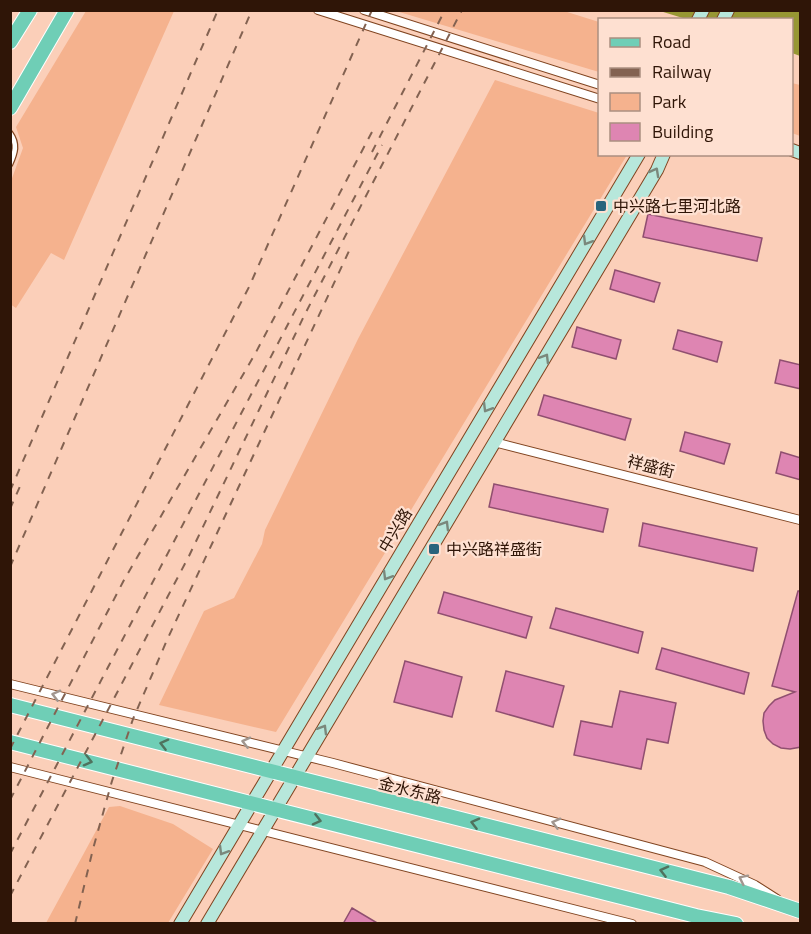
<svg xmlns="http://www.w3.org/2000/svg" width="811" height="934" font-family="'Titillium Web','Noto Sans SC',sans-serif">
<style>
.green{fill:#f5b28e}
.water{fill:#979733}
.building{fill:#de85b2;stroke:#904f70;stroke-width:1.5}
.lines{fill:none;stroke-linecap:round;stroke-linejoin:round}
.lane-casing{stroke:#804420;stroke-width:7}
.street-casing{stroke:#804420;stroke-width:10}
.secondary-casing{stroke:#804420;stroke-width:14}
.primary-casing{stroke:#fff;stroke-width:16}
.lane{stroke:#fff;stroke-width:4.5}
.street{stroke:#fff;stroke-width:8}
.secondary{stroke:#b7e7db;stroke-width:12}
.primary{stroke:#6fceb6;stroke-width:14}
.rail{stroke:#836251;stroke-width:2;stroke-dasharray:8 8;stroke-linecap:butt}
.oneway{stroke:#7a887c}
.oneway2{stroke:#a1968f}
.oneway3{stroke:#4f725e}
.poi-dot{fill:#29647c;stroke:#fee0d1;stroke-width:2}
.labels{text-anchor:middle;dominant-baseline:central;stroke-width:4.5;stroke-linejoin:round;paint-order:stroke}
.poi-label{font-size:16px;fill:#2f1507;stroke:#fee0d1;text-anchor:start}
.street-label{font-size:16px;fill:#2f1507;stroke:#fee0d1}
</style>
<rect width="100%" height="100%" fill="#fbcfb9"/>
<path class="green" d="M86,11H174L64,260L51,253L16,308L10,304L11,181L23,148L16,127Z
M396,11H564L599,22V72Z
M495,80L599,113L600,154L627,155L276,732L159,705L204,611L234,598L262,544L265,530L358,339Z
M792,83L800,85V136L792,133Z
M120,806L173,824L213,849L168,923H46L109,807Z"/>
<path class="water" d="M660,11H800V56L792,53V20L686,19Z"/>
<path class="building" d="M648,214L762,238L757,261L643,237Z
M615,270L660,283L654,302L610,289Z
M577,327L621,340L616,359L572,347Z
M678,330L722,342L717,362L673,349Z
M780,360L801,365V389L775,383Z
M544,395L631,419L625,440L538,415Z
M685,432L730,444L724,464L680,451Z
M781,452L801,458V480L776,473Z
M494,484L608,509L603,532L489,507Z
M643,523L757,548L753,571L639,546Z
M798,591H801V747L790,749L781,748L773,744L767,738L764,730L763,721L764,713L769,706L775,700L795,692L772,686Z
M444,592L532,617L526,638L438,613Z
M556,608L643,632L638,653L550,628Z
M662,648L749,673L744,694L656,669Z
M405,661L462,677L452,717L394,702Z
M506,671L564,686L553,727L496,711Z
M620,691L676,703L668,743L647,739L641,769L574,755L581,721L612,727Z
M352,908L379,924H343Z"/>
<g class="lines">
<defs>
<path id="lane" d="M10,133C18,144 15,153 10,164"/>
<path id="street" d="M318,10L600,99
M364,10L600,85
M494,442L800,520
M10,684L333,763L705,862L755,885L777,899
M10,767L632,924"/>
<path id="secondary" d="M698,20L703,10
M723,20L728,10
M792,150L800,153
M180,924L639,154
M207,924L657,170L664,154"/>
<path id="primary" d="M10,42L30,10
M10,108L67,10
M10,705L729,887L800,911
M10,742L696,916L736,924"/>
</defs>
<use href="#lane" class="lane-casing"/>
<use href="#street" class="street-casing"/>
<use href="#secondary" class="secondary-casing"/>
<use href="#primary" class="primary-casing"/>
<use href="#lane" class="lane"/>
<use href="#street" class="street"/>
<use href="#secondary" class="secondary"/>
<use href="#primary" class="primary"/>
<path class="rail" d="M372,152L445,10
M10,491L218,10
M10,509L21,484
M10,567L252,10
M10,749L249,287L372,10
M10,800L124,580L255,354L373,130
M10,854L382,145
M10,896L189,556L304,316L462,10
M75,924L93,849L112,781L133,719L167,640L349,251"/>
</g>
<defs><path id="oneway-chevron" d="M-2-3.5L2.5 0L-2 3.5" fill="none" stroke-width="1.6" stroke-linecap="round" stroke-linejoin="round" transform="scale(1.5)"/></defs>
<g class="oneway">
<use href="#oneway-chevron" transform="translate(655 172) rotate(-61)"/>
<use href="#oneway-chevron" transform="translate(587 241) rotate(121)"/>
<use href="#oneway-chevron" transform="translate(545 358) rotate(-59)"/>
<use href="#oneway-chevron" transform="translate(487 408) rotate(121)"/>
<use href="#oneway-chevron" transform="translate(445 525) rotate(-59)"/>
<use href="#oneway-chevron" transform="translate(387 576) rotate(121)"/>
<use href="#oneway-chevron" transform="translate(323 729) rotate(-59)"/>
<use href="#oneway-chevron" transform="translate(223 851) rotate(121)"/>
</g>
<g class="oneway2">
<use href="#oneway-chevron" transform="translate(56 695) rotate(-166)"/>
<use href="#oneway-chevron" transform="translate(246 742) rotate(-166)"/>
<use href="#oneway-chevron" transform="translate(556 823) rotate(-165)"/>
<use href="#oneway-chevron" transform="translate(743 879) rotate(-154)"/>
</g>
<g class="oneway3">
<use href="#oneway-chevron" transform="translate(164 744) rotate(-166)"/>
<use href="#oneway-chevron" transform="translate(88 761) rotate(14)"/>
<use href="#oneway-chevron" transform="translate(317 820) rotate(14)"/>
<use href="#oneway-chevron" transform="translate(475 823) rotate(-166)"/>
<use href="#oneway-chevron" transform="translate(664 871) rotate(-166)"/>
</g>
<g class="poi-dot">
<rect x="595" y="200" width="12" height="12" rx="3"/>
<rect x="428" y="543" width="12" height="12" rx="3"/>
</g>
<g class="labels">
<g class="poi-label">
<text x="613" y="206">中兴路七里河北路</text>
<text x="446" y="549">中兴路祥盛街</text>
</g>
<g class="street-label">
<text transform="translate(651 466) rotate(14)">祥盛街</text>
<text transform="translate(395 530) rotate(-59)">中兴路</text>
<text transform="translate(410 790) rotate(14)">金水东路</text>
</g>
</g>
<rect width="811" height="934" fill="none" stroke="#2f1507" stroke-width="24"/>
<rect x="598" y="18" width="195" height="138" fill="#fee0d1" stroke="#ab8f80" stroke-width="1.5"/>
<rect x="610" y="38" width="30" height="9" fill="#6fceb6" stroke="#ab8f80" stroke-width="1.5"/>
<text x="652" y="48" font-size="18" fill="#2f1507">Road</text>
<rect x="610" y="68" width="30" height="9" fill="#836251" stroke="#ab8f80" stroke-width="1.5"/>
<text x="652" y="78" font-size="18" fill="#2f1507">Railway</text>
<rect x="610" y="93" width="30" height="18" fill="#f5b28e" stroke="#ab8f80" stroke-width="1.5"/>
<text x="652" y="108" font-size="18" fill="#2f1507">Park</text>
<rect x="610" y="123" width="30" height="18" fill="#de85b2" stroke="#ab8f80" stroke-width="1.5"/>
<text x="652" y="138" font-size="18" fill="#2f1507">Building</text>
</svg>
